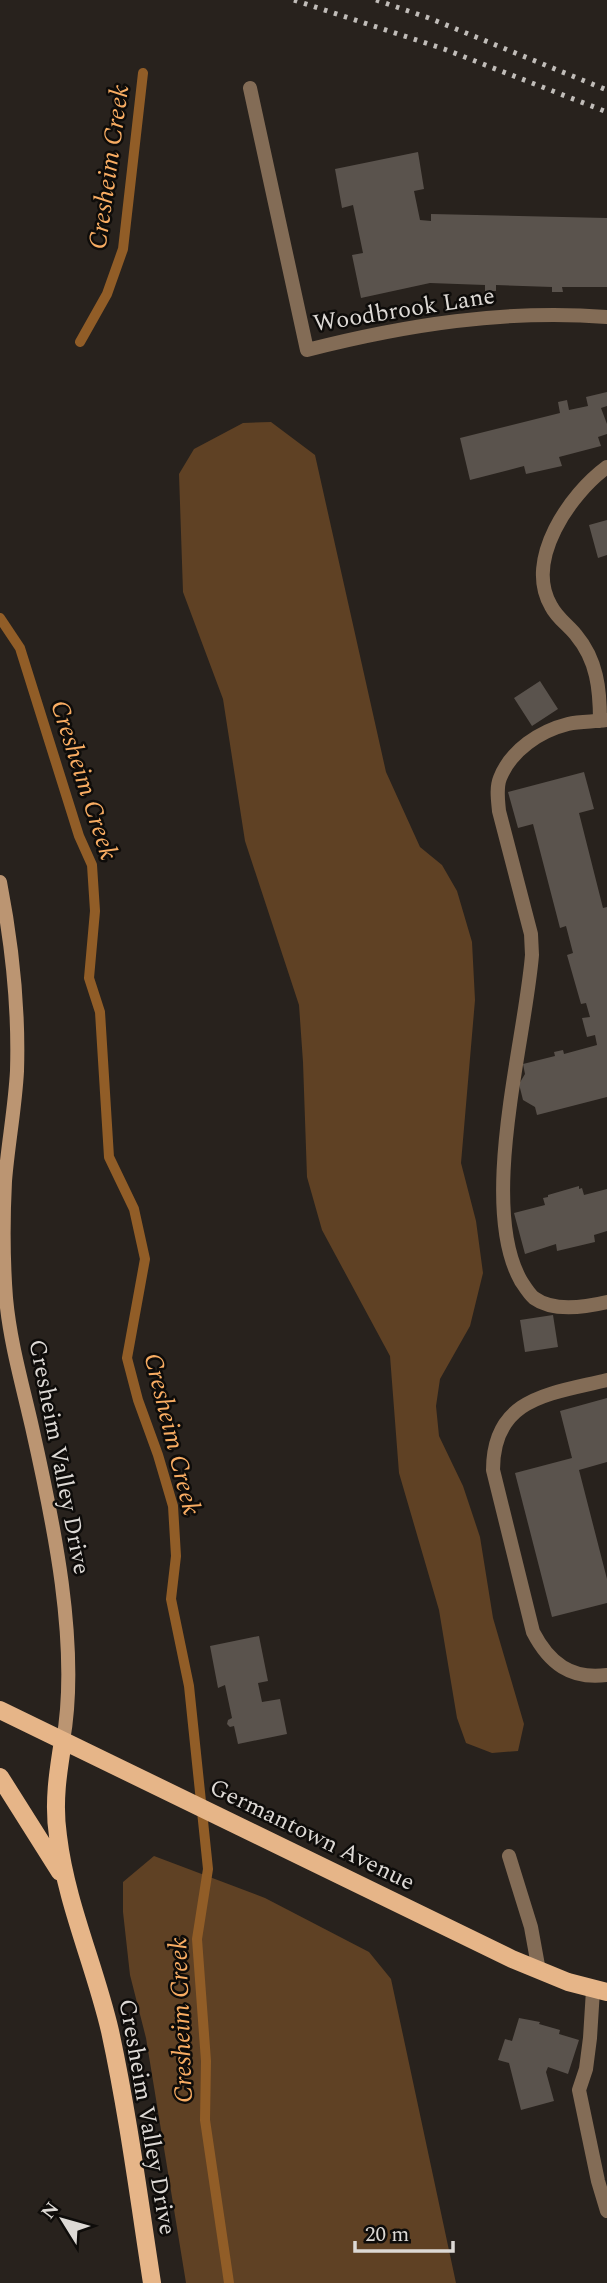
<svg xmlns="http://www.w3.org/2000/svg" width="607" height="2283" font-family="Spectral,serif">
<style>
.green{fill:#5f4124}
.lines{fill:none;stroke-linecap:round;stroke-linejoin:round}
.stream{stroke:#915d27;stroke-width:10}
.building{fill:#5a534d}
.lane{stroke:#836c56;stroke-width:14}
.street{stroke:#836c56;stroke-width:14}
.secondary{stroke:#bb9572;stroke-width:14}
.primary{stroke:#e6b588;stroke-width:18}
.rail{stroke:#c1bdb9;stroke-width:5;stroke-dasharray:3.5 7;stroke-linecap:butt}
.labels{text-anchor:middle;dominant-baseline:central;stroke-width:5;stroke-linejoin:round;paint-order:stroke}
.street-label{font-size:24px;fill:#ddd9d5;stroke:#0e0c0a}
.water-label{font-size:26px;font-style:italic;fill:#f9ad63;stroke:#0e0c0a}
</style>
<rect width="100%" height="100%" fill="#28221d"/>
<path class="green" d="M271,422L315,455L386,772L420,847L442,865L457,891L472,942L475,1000L461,1163L476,1221L483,1273L470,1326L440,1379L436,1406L439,1436L463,1486L480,1537L493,1618L524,1724L518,1751L492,1753L466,1743L457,1718L439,1610L399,1473L390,1356L322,1230L307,1177L303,1062L299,1005L245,841L223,699L183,592L179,474L194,449L243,423Z
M154,1856L265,1898L369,1952L391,1979L456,2283H186L146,2038L130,1975L123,1912V1882Z"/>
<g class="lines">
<path class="stream" d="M80,342L107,294L123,249L143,73
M0,618L20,648L79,836L92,865L95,911L89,978L100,1012L109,1157L134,1209L145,1259L127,1358L138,1400L158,1455L173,1506L176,1556L171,1599L189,1686L208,1869L197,1939L206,2061L205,2120L229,2283"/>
</g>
<path class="building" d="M418,152L424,189L414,191L420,220L431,221V214L607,218V287H562L563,292H552V287L496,285V291H485V285L430,283L361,298L352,255L363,253L353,205L342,208L335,169Z
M607,392V406L601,408L607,424V434L598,437L601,446L559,457L562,466L526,474L524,466L470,480L460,438L560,413L558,402L567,400L569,410L588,406L586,397Z
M607,520V555L598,558L589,525Z
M540,681L558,709L532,726L514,698Z
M584,772L594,809L579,813L603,908L607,907V1097L537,1115L535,1107L523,1100L519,1084L525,1074L523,1064L555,1056L554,1052L563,1050L564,1054L597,1045L595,1035L587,1037L582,1018L590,1017L586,1003L581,1004L567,955L573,953L566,926L560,928L533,824L518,828L508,792Z
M579,1186V1189L582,1188L584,1195L607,1189V1231L594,1235L595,1242L557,1251L556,1244L525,1254L514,1213L545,1205L543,1198L548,1197V1195Z
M553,1315L558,1347L525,1352L520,1320Z
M607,1398V1462L579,1470L607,1579V1603L552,1617L515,1473L572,1458L560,1411Z
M259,1636L268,1681L258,1683L262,1702L280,1699L287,1734L238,1744L234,1726L230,1727L227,1724L228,1720L232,1718L225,1685L218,1688L210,1646Z
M519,2018L540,2022L539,2024L560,2030L559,2034L579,2040L568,2074L548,2067L546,2072L554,2101L521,2110L509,2063L498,2060L505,2039L512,2041Z"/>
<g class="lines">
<path class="lane" d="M250,88L307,350C405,325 506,309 607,317
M607,720C594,722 581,721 568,724C540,731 511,750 500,778C496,788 498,800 499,811L531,934L532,955C525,1042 478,1205 521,1281C525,1287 529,1294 534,1298C553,1312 586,1307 607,1302
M600,721C600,689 597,660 576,635C568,625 557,618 551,606C524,560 570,494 607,467
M607,1380C550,1394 493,1397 493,1470L533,1632C549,1663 571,1680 607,1675
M593,1990L590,2038L586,2069L579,2090L598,2181L607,2211"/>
<path class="street" d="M509,1856L531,1927L539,1971"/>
<path class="secondary" d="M0,882C12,944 19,1007 17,1071C15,1108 8,1144 5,1181C3,1220 3,1259 6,1298C10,1342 22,1383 32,1427C53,1520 80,1646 63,1741"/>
<path class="primary" d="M0,1710L512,1959L568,1982L607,1992
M63,1741C58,1772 53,1803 58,1836C66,1903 95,1966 110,2031C128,2114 139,2199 152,2283
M0,1777L60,1872"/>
<path class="rail" d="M294,0L444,49L607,112
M376,0L429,18L607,90"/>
</g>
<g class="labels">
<g class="street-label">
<text transform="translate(404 310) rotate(-9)">Woodbrook Lane</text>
<text transform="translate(59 1457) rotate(79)">Cresheim Valley Drive</text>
<text transform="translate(312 1835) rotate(26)">Germantown Avenue</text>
<text transform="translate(147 2117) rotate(80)">Cresheim Valley Drive</text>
</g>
<g class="water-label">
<text transform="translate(109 167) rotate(-82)">Cresheim Creek</text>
<text transform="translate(84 780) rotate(72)">Cresheim Creek</text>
<text transform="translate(172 1434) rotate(76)">Cresheim Creek</text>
<text transform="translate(181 2020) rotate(-92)">Cresheim Creek</text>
</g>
</g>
<g transform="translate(63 2220) rotate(307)" stroke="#0e0c0a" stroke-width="5" paint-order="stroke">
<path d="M0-5L12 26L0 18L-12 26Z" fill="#ddd9d5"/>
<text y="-10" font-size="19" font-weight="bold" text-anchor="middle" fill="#ddd9d5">N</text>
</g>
<path d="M355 2241v10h98v-10" fill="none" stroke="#ddd9d5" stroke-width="3.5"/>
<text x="365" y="2241" font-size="21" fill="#ddd9d5" stroke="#0e0c0a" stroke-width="5" paint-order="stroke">20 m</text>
</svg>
